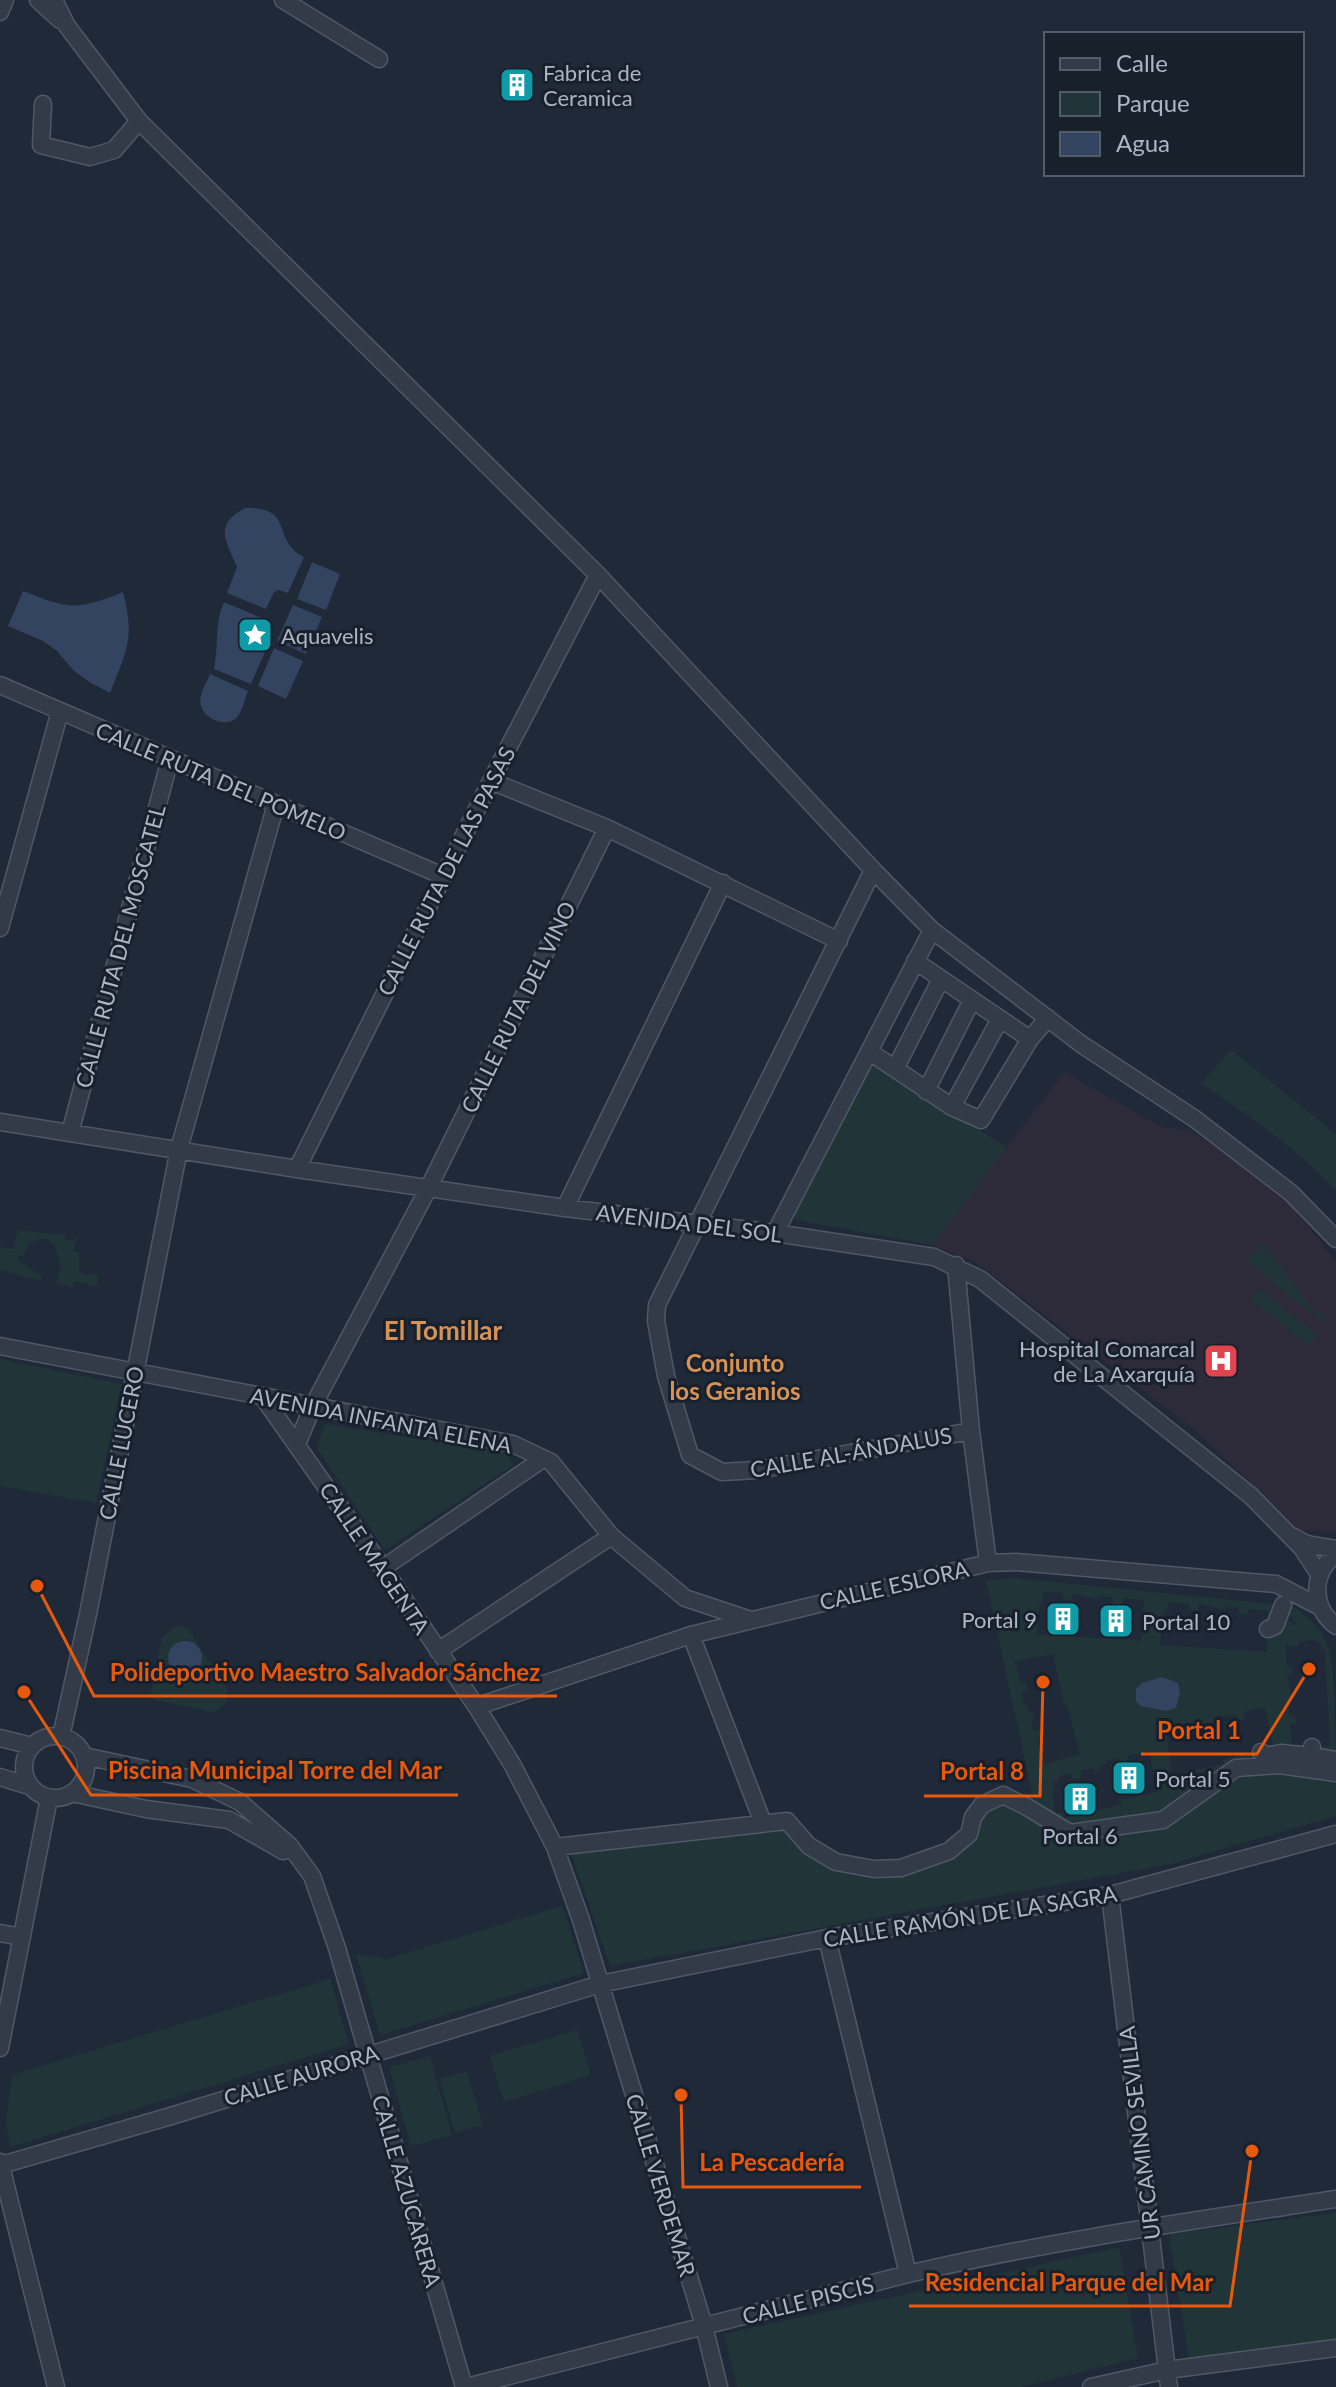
<svg xmlns="http://www.w3.org/2000/svg" width="1336" height="2387" font-family="Lato,sans-serif">
<style>
.medical{fill:#2d2b39}
.green{fill:#213539;fill-rule:evenodd}
.water{fill:#324460}
.lines{fill:none;stroke-linecap:round;stroke-linejoin:round}
.minor-casing{stroke:#505866;stroke-width:19}
.minor{stroke:#333b48;stroke-width:16}
.labels{text-anchor:middle;dominant-baseline:central;stroke-width:6;stroke-linejoin:round;paint-order:stroke}
.poi-label{font-size:22px;fill:#adb5c5;stroke:#18202c;text-anchor:start}
.street-label{font-size:22px;fill:#adb5c5;stroke:#18202c}
.neighbourhood-label{font-size:24px;font-weight:bold;fill:#d69257;stroke:#18202c}
.quarter-label{font-size:26px;font-weight:bold;fill:#d69257;stroke:#18202c}
.leader{fill:none;stroke:#e8590c;stroke-width:3}
.callout-dot{fill:#e8590c;stroke:#18202c;stroke-width:3}
.callout-label{font-size:24px;text-anchor:middle;font-weight:bold;fill:#e8590c;stroke:#18202c;stroke-width:6;stroke-linejoin:round;paint-order:stroke}
</style>
<rect width="100%" height="100%" fill="#1f2938"/>
<path class="medical" d="M1064,1072L1162,1127L1191,1131L1225,1152L1292,1207L1336,1261V1531H1295L1279,1510L1197,1432L974,1261L932,1245Z"/>
<path class="green" d="M1231,1050L1336,1134V1191C1297,1148 1249,1116 1201,1083Z
M873,1058L922,1096L1007,1147L932,1245L797,1220L793,1216Z
M17,1230L65,1235V1240L72,1241L76,1237L74,1252L79,1253V1273L98,1275L97,1287L76,1281L71,1287L56,1284L61,1269C57,1256 59,1244 44,1238L29,1243L23,1256H18L20,1263L24,1262L31,1270L41,1274V1281L0,1270V1247L14,1249Z
M1262,1242L1316,1315L1323,1312L1328,1323L1318,1319L1246,1262Z
M1259,1289L1318,1335L1309,1346L1250,1300Z
M0,1359L122,1384L96,1503L0,1486Z
M325,1424L508,1453L513,1465L385,1550L317,1448Z
M1013,1578L1293,1606C1307,1616 1324,1631 1329,1649C1336,1682 1336,1734 1336,1769L1279,1759L1256,1760L1235,1766L1196,1787L1164,1814L1073,1827L1039,1815L1034,1802L986,1581ZM1044,1592L1063,1593V1599L1072,1600L1073,1594L1099,1599L1100,1596L1113,1597V1604H1122L1123,1598L1144,1600L1141,1641L1037,1634L1039,1605H1042ZM1169,1602L1189,1604V1610L1198,1611L1199,1604L1225,1610L1226,1607L1239,1608V1614L1247,1615L1248,1609L1268,1611V1624L1275,1621L1278,1610C1288,1610 1291,1618 1297,1624L1295,1626L1282,1612L1275,1631L1268,1634L1266,1652L1160,1645L1164,1610H1167ZM1312,1640L1321,1643V1650H1325L1330,1746L1292,1748L1290,1724H1296L1295,1716L1289,1715L1288,1702H1292L1287,1675L1293,1674L1292,1667H1287L1286,1645L1298,1646L1299,1642ZM1053,1654L1064,1704H1067L1080,1755L1042,1764L1037,1740L1042,1738L1040,1729L1034,1731L1031,1718L1035,1717L1033,1711L1029,1712L1027,1705H1024L1022,1692L1028,1690L1026,1683H1020L1015,1661ZM1265,1708L1274,1749L1223,1759L1224,1764L1171,1775L1167,1735L1186,1728L1189,1736L1197,1734L1195,1726L1215,1722V1717L1235,1714L1237,1721L1245,1719L1244,1712ZM1149,1751L1157,1792L1121,1800V1805L1064,1818L1063,1812L1056,1814L1052,1792L1055,1790L1054,1782L1060,1781L1059,1776L1071,1773L1073,1779L1082,1778L1081,1771L1093,1768L1094,1771L1100,1770V1765L1106,1764V1760L1119,1758L1121,1764L1129,1762L1128,1756Z
M177,1626L187,1628L228,1690L225,1704L213,1712L159,1701L151,1694L162,1637Z
M1278,1768L1336,1777V1816L1171,1864L610,1966L570,1850L774,1826L788,1831L838,1868L952,1854L989,1805L1002,1802L1074,1840L1168,1825L1235,1777Z
M562,1906L584,1973L380,2035L356,1954L387,1959Z
M330,1979L349,2044L10,2147L6,2122L12,2075Z
M577,2030L591,2075L504,2102L490,2056Z
M430,2056L452,2135L411,2146L389,2067Z
M467,2071L483,2125L455,2133L439,2079Z
M1336,2213V2341L1189,2360L1169,2234Z
M1119,2247L1138,2358L1021,2387H737L724,2334Z"/>
<path class="water" d="M245,508C296,507 270,539 304,557L288,593L279,590L274,592L266,609L227,593L237,567C226,541 213,525 245,508Z
M312,562L340,574L326,610L297,599Z
M23,591C69,609 77,611 123,592C135,638 127,650 110,693L91,683L74,671L57,651L43,641L8,626Z
M224,602L262,618L257,634L260,642L267,647L251,684L214,669C219,646 214,624 224,602Z
M293,605L322,617L306,654L277,641Z
M274,648L303,661L286,699L258,686Z
M210,674L248,691C245,698 243,709 238,716C228,729 205,720 201,706C198,695 206,684 210,674Z
M168 1658a17 17 0 1 1 34 0a17 17 0 1 1-34 0Z
M1162,1677L1178,1683L1180,1693L1176,1708L1166,1711L1141,1706L1136,1701V1689L1142,1683Z"/>
<g class="lines">
<defs>
<path id="minor" d="M38,0L60,20
M54,0L67,26L139,121L598,575L873,870L932,930L1081,1044L1195,1119L1291,1193L1336,1239
M283,0L379,59
M0,12L5,0
M43,104L41,145L90,157L114,150L139,121
M0,685L443,876
M491,781L607,828L839,941
M873,870L657,1305L656,1321L666,1376L690,1455L722,1472L757,1470L971,1431
M0,928L60,711
M915,961L1030,1039
M870,1052L952,1107L981,1120L1030,1039L1048,1018
M895,1069L941,979
M926,1091L972,1000
M952,1107L1000,1019
M0,1122L297,1169L565,1208L775,1233L934,1257L980,1279L1251,1496L1302,1548L1319,1574
M70,1133L170,759
M297,1169L491,781L598,575
M565,1208L723,883
M775,1233L932,930
M956,1265L971,1431L988,1563
M0,1346L513,1444L551,1462L611,1536L685,1598L748,1619
M262,1396L383,1568L478,1709L512,1764L555,1847L581,1920L704,2326L719,2387
M297,1444L313,1406L429,1187L607,828
M1294,1537L1307,1544L1336,1549
M1336,1554C1311,1573 1311,1607 1336,1626
M383,1568L543,1459
M1268,1629L1275,1626L1283,1605
M691,1635L763,1823
M438,1651L611,1536
M478,1709L487,1703L691,1635L988,1563L1016,1562L1276,1584L1320,1607
M24 1767a31 31 0 1 1 62 0a31 31 0 1 1-62 0Z
M61,1737L88,1614L179,1149L276,804
M0,1738L32,1746
M1312,1747V1756L1336,1760
M1261,1752L1265,1756L1281,1753L1312,1756
M84,1756L192,1779L240,1802L290,1846L312,1876L337,1948L464,2387
M0,1777L29,1786
M72,1793L146,1809L229,1820L283,1851
M555,1847L787,1821L809,1846L836,1862L874,1869L901,1868L949,1851L969,1834L973,1817L982,1805L1003,1795L1027,1807L1070,1833L1163,1820L1236,1768L1279,1765L1336,1773
M1110,1895L1169,2387
M0,1933L22,1937
M0,2048L49,1798
M0,2162L56,2387
M1,2165L171,2116L600,1984L827,1938L1110,1895L1336,1834
M908,2274C1049,2241 1192,2221 1336,2199
M466,2387L908,2274L827,1938
M1091,2387L1167,2370L1336,2348"/>
</defs>
<use href="#minor" class="minor-casing"/>
<use href="#minor" class="minor"/>
</g>
<defs>
<symbol id="building-square" viewBox="-11 -11 22 22"><rect x="-9" y="-9" width="18" height="18" rx="4" fill="#0f9aa8" stroke="#18202c"/><path d="M-4-6H4V6H1V3H-1V6H-4ZM-2.5-4.3h1.7v1.8h-1.7ZM.8-4.3h1.7v1.8H.8ZM-2.5-1h1.7V.8h-1.7ZM.8-1h1.7V.8H.8Z" fill="#fff"/></symbol>
<symbol id="sight-square" viewBox="-11 -11 22 22"><rect x="-9" y="-9" width="18" height="18" rx="4" fill="#0f9aa8" stroke="#18202c"/><path d="M0-6L1.8-2.2L6-1.7L2.9 1.2L3.7 5.4L0 3.3L-3.7 5.4L-2.9 1.2L-6-1.7L-1.8-2.2Z" fill="#fff"/></symbol>
<symbol id="hospital-square" viewBox="-11 -11 22 22"><rect x="-9" y="-9" width="18" height="18" rx="4" fill="#e0444e" stroke="#18202c"/><path d="M-5-5h3v3.5h4V-5h3V5h-3V1.5h-4V5h-3Z" fill="#fff"/></symbol>
</defs>
<g fill-rule="evenodd">
<use href="#building-square" x="497" y="65" width="40" height="40"/>
<use href="#sight-square" x="235" y="615" width="40" height="40"/>
<use href="#hospital-square" x="1201" y="1341" width="40" height="40"/>
<use href="#building-square" x="1043" y="1599" width="40" height="40"/>
<use href="#building-square" x="1096" y="1601" width="40" height="40"/>
<use href="#building-square" x="1109" y="1758" width="40" height="40"/>
<use href="#building-square" x="1060" y="1779" width="40" height="40"/>
</g>
<g class="labels">
<g class="poi-label">
<text x="543" y="72">Fabrica de<tspan x="543" dy="25">Ceramica</tspan></text>
<text x="281" y="635">Aquavelis</text>
<text x="1195" y="1348" text-anchor="end">Hospital Comarcal<tspan x="1195" dy="25">de La Axarquía</tspan></text>
<text x="1037" y="1619" text-anchor="end">Portal 9</text>
<text x="1142" y="1621">Portal 10</text>
<text x="1155" y="1778">Portal 5</text>
<text x="1080" y="1835" text-anchor="middle">Portal 6</text>
</g>
<g class="street-label">
<text transform="translate(221 781) rotate(23)">CALLE RUTA DEL POMELO</text>
<text transform="translate(446 871) rotate(-63)">CALLE RUTA DE LAS PASAS</text>
<text transform="translate(120 946) rotate(-75)">CALLE RUTA DEL MOSCATEL</text>
<text transform="translate(518 1007) rotate(-64)">CALLE RUTA DEL VINO</text>
<text transform="translate(689 1223) rotate(7)">AVENIDA DEL SOL</text>
<text transform="translate(381 1420) rotate(11)">AVENIDA INFANTA ELENA</text>
<text transform="translate(121 1443) rotate(-79)">CALLE LUCERO</text>
<text transform="translate(851 1452) rotate(-10)">CALLE AL-ÁNDALUS</text>
<text transform="translate(375 1558) rotate(56)">CALLE MAGENTA</text>
<text transform="translate(894 1585) rotate(-13)">CALLE ESLORA</text>
<text transform="translate(970 1916) rotate(-9)">CALLE RAMÓN DE LA SAGRA</text>
<text transform="translate(301 2075) rotate(-17)">CALLE AURORA</text>
<text transform="translate(1139 2133) rotate(-97)">UR CAMINO SEVILLA</text>
<text transform="translate(661 2185) rotate(73)">CALLE VERDEMAR</text>
<text transform="translate(407 2191) rotate(74)">CALLE AZUCARERA</text>
<text transform="translate(808 2300) rotate(-14)">CALLE PISCIS</text>
</g>
<g class="neighbourhood-label">
<text x="735" y="1362">Conjunto<tspan x="735" dy="28">los Geranios</tspan></text>
</g>
<g class="quarter-label">
<text x="443" y="1330">El Tomillar</text>
</g>
</g>
<path class="leader" d="M37 1586L94 1696H557M1309 1669L1257 1754H1141M24 1692L91 1795H458M1043 1682L1040 1796H924M681 2095L683 2187H861M1252 2151L1230 2306H909"/>
<g class="callout-dot">
<circle cx="37" cy="1586" r="8"/>
<circle cx="1309" cy="1669" r="8"/>
<circle cx="24" cy="1692" r="8"/>
<circle cx="1043" cy="1682" r="8"/>
<circle cx="681" cy="2095" r="8"/>
<circle cx="1252" cy="2151" r="8"/>
</g>
<g class="callout-label">
<text x="325" y="1681">Polideportivo Maestro Salvador Sánchez</text>
<text x="1199" y="1739">Portal 1</text>
<text x="275" y="1779">Piscina Municipal Torre del Mar</text>
<text x="982" y="1780">Portal 8</text>
<text x="772" y="2171">La Pescadería</text>
<text x="1069" y="2291">Residencial Parque del Mar</text>
</g>
<rect x="1044" y="32" width="260" height="144" fill="#18202c" stroke="#545c69" stroke-width="2"/>
<rect x="1060" y="58" width="40" height="12" fill="#333b48" stroke="#545c69" stroke-width="2"/>
<text x="1116" y="72" font-size="24" fill="#adb5c5">Calle</text>
<rect x="1060" y="92" width="40" height="24" fill="#213539" stroke="#545c69" stroke-width="2"/>
<text x="1116" y="112" font-size="24" fill="#adb5c5">Parque</text>
<rect x="1060" y="132" width="40" height="24" fill="#324460" stroke="#545c69" stroke-width="2"/>
<text x="1116" y="152" font-size="24" fill="#adb5c5">Agua</text>
</svg>
